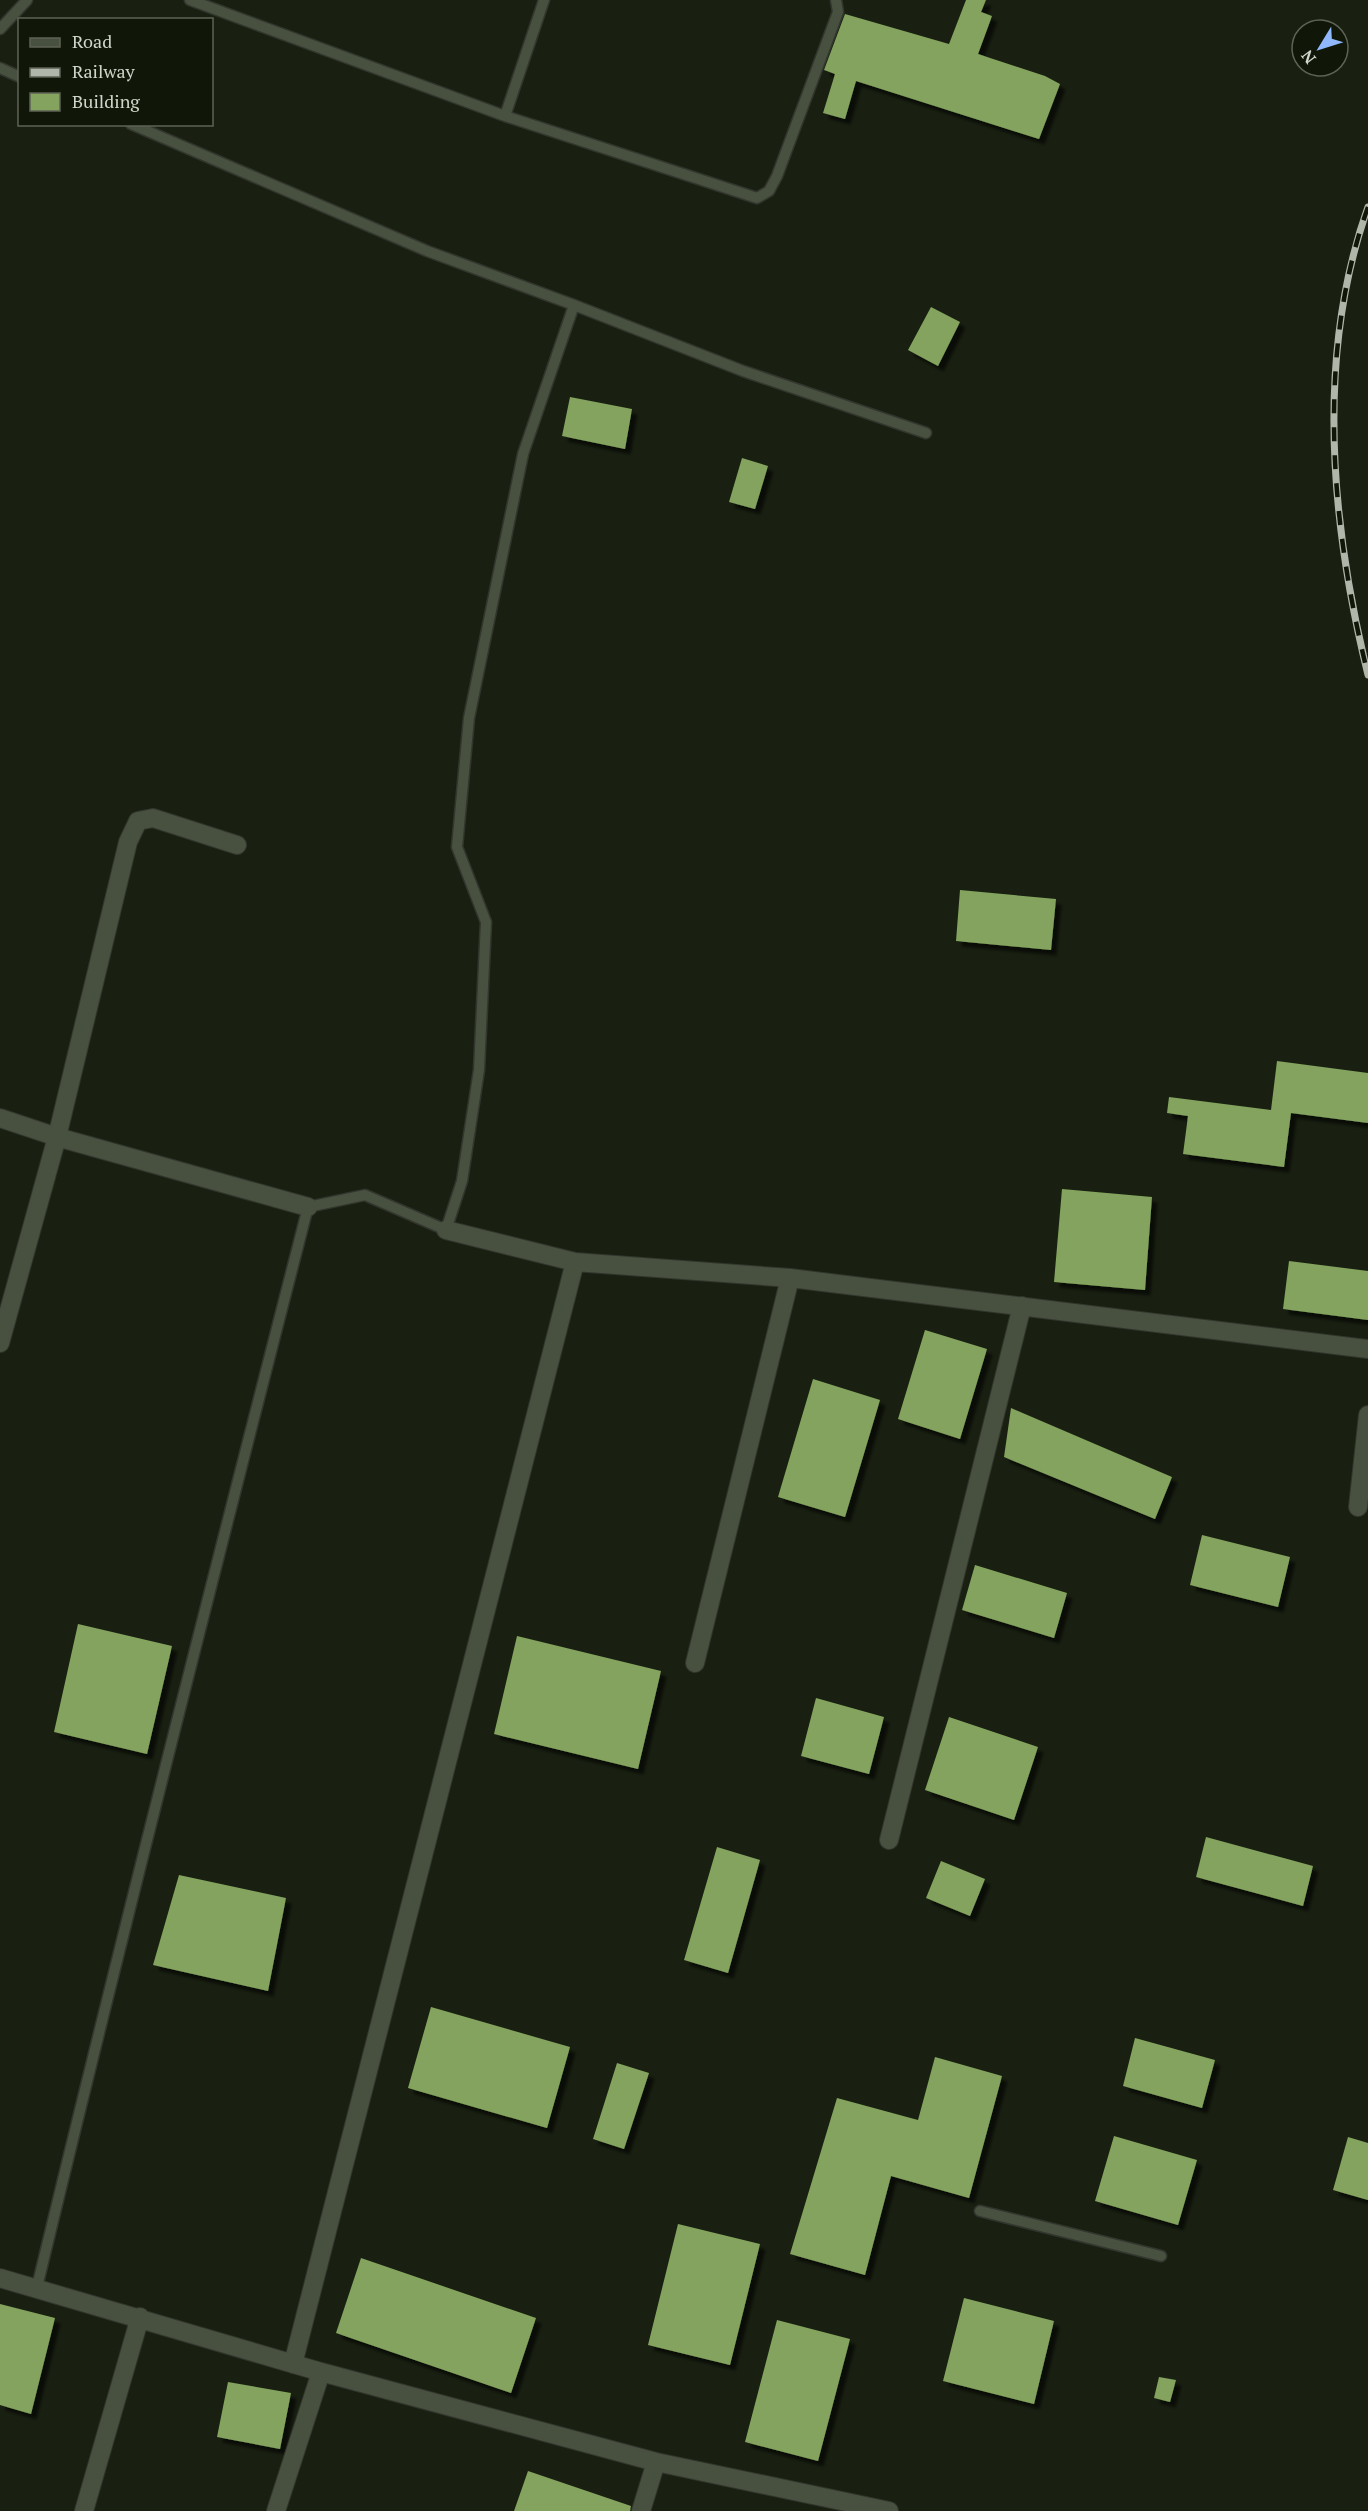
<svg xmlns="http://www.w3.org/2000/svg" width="1368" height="2511" font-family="'PT Serif',serif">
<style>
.building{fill:#83a35e;filter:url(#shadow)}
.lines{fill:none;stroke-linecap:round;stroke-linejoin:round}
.lane-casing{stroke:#32362e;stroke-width:13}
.street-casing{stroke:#32362e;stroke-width:20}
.lane{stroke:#48513f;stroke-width:10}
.street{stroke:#48513f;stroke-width:18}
.rail-casing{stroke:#b1b6ab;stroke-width:7}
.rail{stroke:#101708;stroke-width:4.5;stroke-dasharray:14;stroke-linecap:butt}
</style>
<defs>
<filter id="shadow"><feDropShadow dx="5.5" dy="5.5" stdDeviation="1.5" flood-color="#0009"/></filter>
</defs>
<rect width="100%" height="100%" fill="#192011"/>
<path class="building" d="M966,0H986L981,12L992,16L978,54L1045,76L1060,84L1039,139L856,81L845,119L823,113L835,74L824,70L845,14L949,44Z
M931,307L960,322L938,366L908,350Z
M570,397L632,409L625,449L562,436Z
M742,458L768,466L755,509L729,502Z
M960,890L1056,899L1051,950L956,941Z
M1277,1061L1368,1073V1123L1291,1113L1284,1167L1183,1154L1188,1116L1167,1113L1169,1097L1271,1110Z
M1062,1189L1152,1197L1145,1290L1054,1282Z
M1289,1261L1368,1271V1320L1283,1309Z
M925,1330L987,1349L960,1439L898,1419Z
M813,1379L880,1400L845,1517L778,1497Z
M1011,1408L1172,1477L1155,1519L1004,1457Z
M1202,1535L1290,1557L1278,1607L1190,1585Z
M975,1565L1067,1593L1054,1638L962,1610Z
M78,1624L172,1646L147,1754L54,1732Z
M517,1636L661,1671L638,1769L494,1734Z
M816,1698L884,1717L869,1774L801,1756Z
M949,1717L1038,1747L1014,1820L925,1790Z
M1206,1837L1313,1866L1303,1906L1196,1877Z
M717,1847L760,1860L728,1973L684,1960Z
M941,1861L985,1879L970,1916L926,1898Z
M179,1875L286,1898L268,1991L153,1965Z
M431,2007L570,2047L547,2128L408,2088Z
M1135,2038L1215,2060L1202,2108L1123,2086Z
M935,2057L1002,2076L969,2198L891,2176L865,2275L790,2254L837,2098L918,2120Z
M617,2063L649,2073L624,2149L593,2139Z
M1114,2136L1197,2160L1178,2225L1095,2201Z
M1348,2137L1368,2143V2200L1333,2190Z
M678,2224L760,2244L730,2365L648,2345Z
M361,2258L536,2318L511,2393L336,2333Z
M964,2298L1054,2321L1034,2404L943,2381Z
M0,2304L55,2318L31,2414L0,2405Z
M777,2320L850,2339L818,2461L745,2442Z
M1159,2377L1176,2380L1170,2402L1154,2398Z
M228,2382L291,2393L280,2449L217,2437Z
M528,2471L631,2506L630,2511H514Z"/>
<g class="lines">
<defs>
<path id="lane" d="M190,0L505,116L544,0
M0,29L27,0
M0,68L20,77
M505,116L757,198L769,191L777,176L838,12L836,0
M131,124L427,251L574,305L743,371L926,433
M980,2211L1161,2256
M37,2287C124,1926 216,1566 308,1207L365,1195L446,1230L462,1181L479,1070L486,922L457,847L469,718L523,454L574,305"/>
<path id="street" d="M0,1118L57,1137L128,842L138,821L153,818L237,845
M575,1262L790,1278L1368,1349
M0,1343L57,1137L308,1207
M1358,1507L1368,1415
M695,1663L790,1278
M889,1840L1022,1306
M0,2278L321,2372L656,2462L889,2511
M293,2364L575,1262L446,1230
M84,2511L140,2317
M276,2511L321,2372
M641,2511L656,2462"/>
</defs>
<use href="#lane" class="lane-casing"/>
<use href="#street" class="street-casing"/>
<use href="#lane" class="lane"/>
<use href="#street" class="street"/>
<defs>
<path id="rail" d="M1368,207C1315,356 1331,525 1368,675"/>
</defs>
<use href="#rail" class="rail-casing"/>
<use href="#rail" class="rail"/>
</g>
<rect x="18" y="18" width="195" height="108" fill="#101708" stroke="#5d6356" stroke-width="1.5"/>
<rect x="30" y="38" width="30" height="9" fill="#48513f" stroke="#5d6356" stroke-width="1.5"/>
<text x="72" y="48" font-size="18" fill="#d1d6cc">Road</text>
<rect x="30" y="68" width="30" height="9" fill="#b1b6ab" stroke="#5d6356" stroke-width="1.5"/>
<text x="72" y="78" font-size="18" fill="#d1d6cc">Railway</text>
<rect x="30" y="93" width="30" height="18" fill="#83a35e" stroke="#5d6356" stroke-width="1.5"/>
<text x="72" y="108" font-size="18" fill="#d1d6cc">Building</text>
<g transform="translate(1320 48) rotate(232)"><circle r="28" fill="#101708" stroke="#5d6356" stroke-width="1.5"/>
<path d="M0-4.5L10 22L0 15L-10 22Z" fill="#90b8fd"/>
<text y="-9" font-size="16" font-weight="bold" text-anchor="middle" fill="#d1d6cc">N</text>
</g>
</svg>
